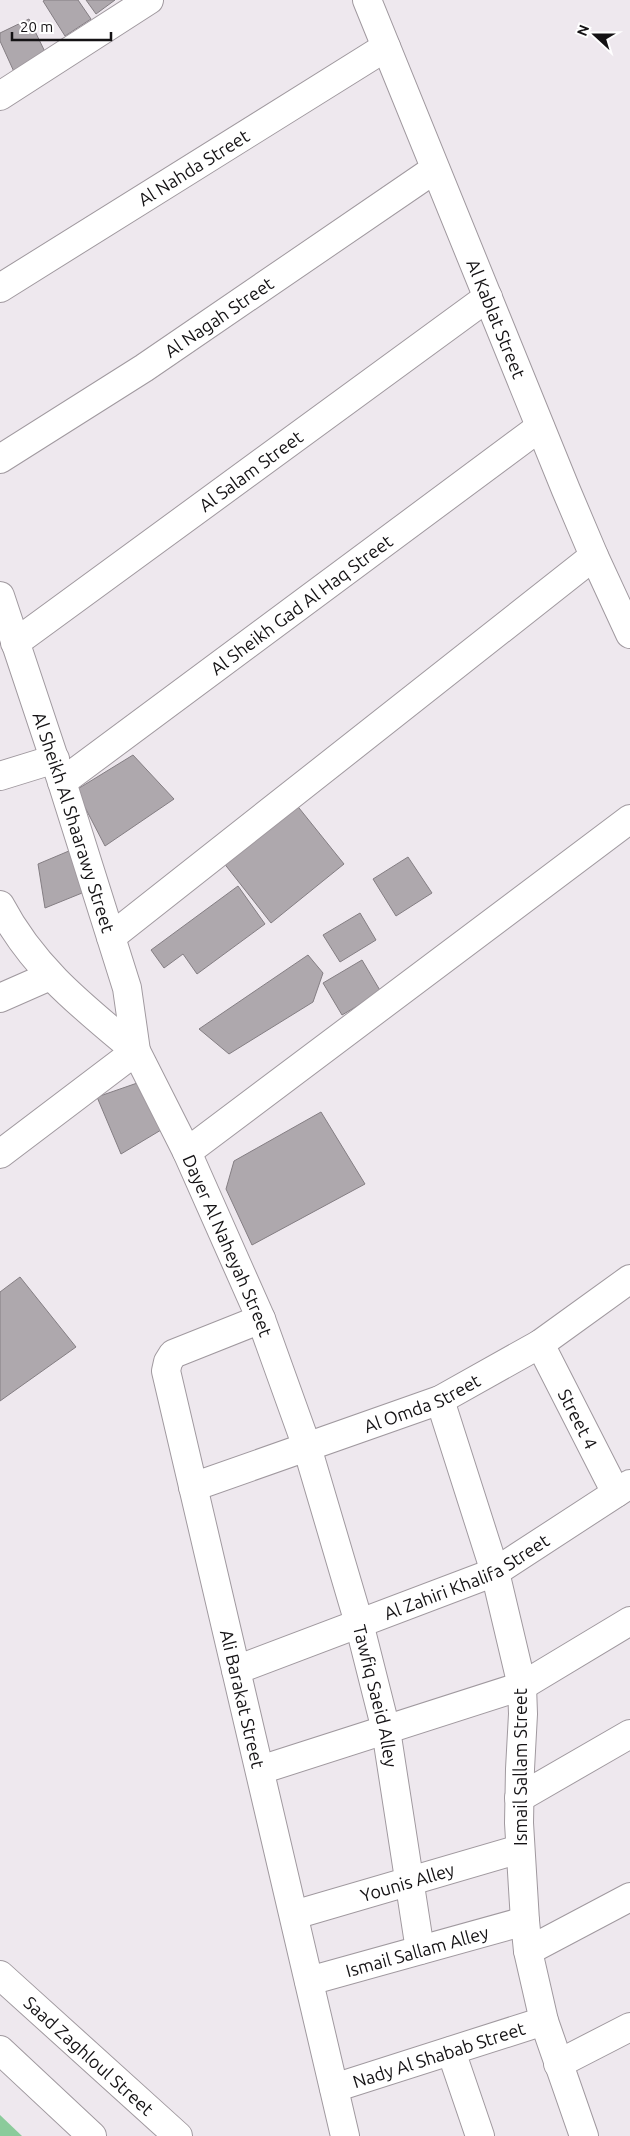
<svg xmlns="http://www.w3.org/2000/svg" width="630" height="2136" font-family="Ubuntu,sans-serif">
<style>
.green{fill:#8bcb9b}
.building{fill:#aea8ad;stroke:#847e83}
.lines{fill:none;stroke-linecap:round;stroke-linejoin:round}
.minor-casing{stroke:#a0999f;stroke-width:30}
.secondary-casing{stroke:#a0999f;stroke-width:30}
.minor{stroke:#fff;stroke-width:28}
.secondary{stroke:#fff;stroke-width:28}
.labels{text-anchor:middle;dominant-baseline:central;stroke-width:4.5;stroke-linejoin:round;paint-order:stroke}
.street-label{font-size:18px;fill:#141214;stroke:#fff}
</style>
<rect width="100%" height="100%" fill="#eee8ee"/>
<path class="green" d="M0,2115L22,2136H0Z"/>
<path class="building" d="M45,0H78L91,19L65,36L43,1Z
M86,0H115L96,14Z
M29,19L48,58L15,74L0,41V33Z
M133,755L174,799L105,846L76,790Z
M295,803L344,864L271,923L223,862Z
M76,848L87,891L45,908L38,864Z
M408,857L432,893L396,916L373,879Z
M238,886L265,924L197,974L183,954L164,968L151,950Z
M360,913L376,940L340,962L323,935Z
M308,955L323,973L313,1002L229,1054L199,1029Z
M362,960L381,992L342,1015L323,983Z
M143,1081L166,1127L121,1154L97,1097Z
M321,1112L365,1184L252,1245L226,1189L234,1161Z
M20,1277L76,1347L0,1401V1292Z"/>
<g class="lines">
<defs>
<g id="minor">
<path id="s1" d="M367,0L566,490L594,556L630,634"/>
<path d="M0,96L149,0"/>
<path id="s2" d="M0,288L386,47"/>
<path id="s3" d="M0,459L144,368L435,169"/>
<path id="s4" d="M0,596L62,782L127,988L136,1051L187,1152L261,1319L307,1447L359,1623L386,1730L420,1950"/>
<path id="s5" d="M15,643L488,297"/>
<path d="M0,776L55,759"/>
<path id="s6" d="M62,782L540,427"/>
<path d="M0,905C33,968 82,1006 136,1051"/>
<path d="M111,937L594,556"/>
<path d="M0,998L50,976"/>
<path d="M187,1152L630,819"/>
<path d="M0,1154L136,1051"/>
<path id="s7" d="M261,1319L173,1354L168,1362L166,1371L345,2136"/>
<path id="s8" d="M540,1344L616,1493"/>
<path d="M440,1400L495,1572L522,1686L523,1714L520,1769L519,1823L525,1921L528,1951L544,2021L584,2136"/>
<path id="s9" d="M193,1487L440,1400L540,1344L630,1279"/>
<path id="s10" d="M236,1670L495,1572L630,1484"/>
<path d="M260,1770L522,1686L630,1621"/>
<path d="M519,1798L630,1734"/>
<path id="s11" d="M294,1915L520,1849"/>
<path d="M528,1951L630,1897"/>
<path id="s12" d="M309,1981L525,1921"/>
<path d="M451,2051L480,2136"/>
<path d="M558,2064L630,2027"/>
<path id="s13" d="M334,2088L544,2021"/>
</g>
<g id="secondary">
<path id="s14" d="M0,1975L178,2136"/>
<path d="M0,2050L92,2136"/>
</g>
</defs>
<use href="#minor" class="minor-casing"/>
<use href="#secondary" class="secondary-casing"/>
<use href="#minor" class="minor"/>
<use href="#secondary" class="secondary"/>
</g>
<g class="labels">
<g class="street-label">
<text stroke="none"><textPath href="#s2" startOffset="228">Al Nahda Street</textPath></text>
<text stroke="none"><textPath href="#s3" startOffset="261">Al Nagah Street</textPath></text>
<text stroke="none"><textPath href="#s1" startOffset="344">Al Kablat Street</textPath></text>
<text stroke="none"><textPath href="#s5" startOffset="292">Al Salam Street</textPath></text>
<text stroke="none"><textPath href="#s6" startOffset="298">Al Sheikh Gad Al Haq Street</textPath></text>
<text stroke="none"><textPath href="#s4" startOffset="238">Al Sheikh Al Shaarawy Street</textPath></text>
<text stroke="none"><textPath href="#s4" startOffset="691">Dayer Al Naheyah Street</textPath></text>
<text stroke="none"><textPath href="#s9" startOffset="244">Al Omda Street</textPath></text>
<text stroke="none"><textPath href="#s8" startOffset="84">Street 4</textPath></text>
<text stroke="none"><textPath href="#s10" startOffset="249">Al Zahiri Khalifa Street</textPath></text>
<text stroke="none"><textPath href="#s4" startOffset="1166">Tawfiq Saeid Alley</textPath></text>
<text stroke="none"><textPath href="#s7" startOffset="450">Ali Barakat Street</textPath></text>
<text transform="translate(520 1767) rotate(-90)">Ismail Sallam Street</text>
<text stroke="none"><textPath href="#s11" startOffset="118">Younis Alley</textPath></text>
<text stroke="none"><textPath href="#s12" startOffset="112">Ismail Sallam Alley</textPath></text>
<text stroke="none"><textPath href="#s13" startOffset="110">Nady Al Shabab Street</textPath></text>
<text stroke="none"><textPath href="#s14" startOffset="120">Saad Zaghloul Street</textPath></text>
</g>
</g>
<g transform="translate(595 35) rotate(291)" stroke="#ffffff" stroke-width="4" paint-order="stroke">
<path d="M0-4L9 19L0 12L-9 19Z" fill="#141214"/>
<text y="-8" font-size="14" font-weight="bold" text-anchor="middle" fill="#141214">N</text>
</g>
<path d="M12 32v8h99v-8" fill="none" stroke="#141214" stroke-width="2.5"/>
<text x="20" y="32" font-size="15" fill="#141214" stroke="#ffffff" stroke-width="4" paint-order="stroke">20 m</text>
</svg>
